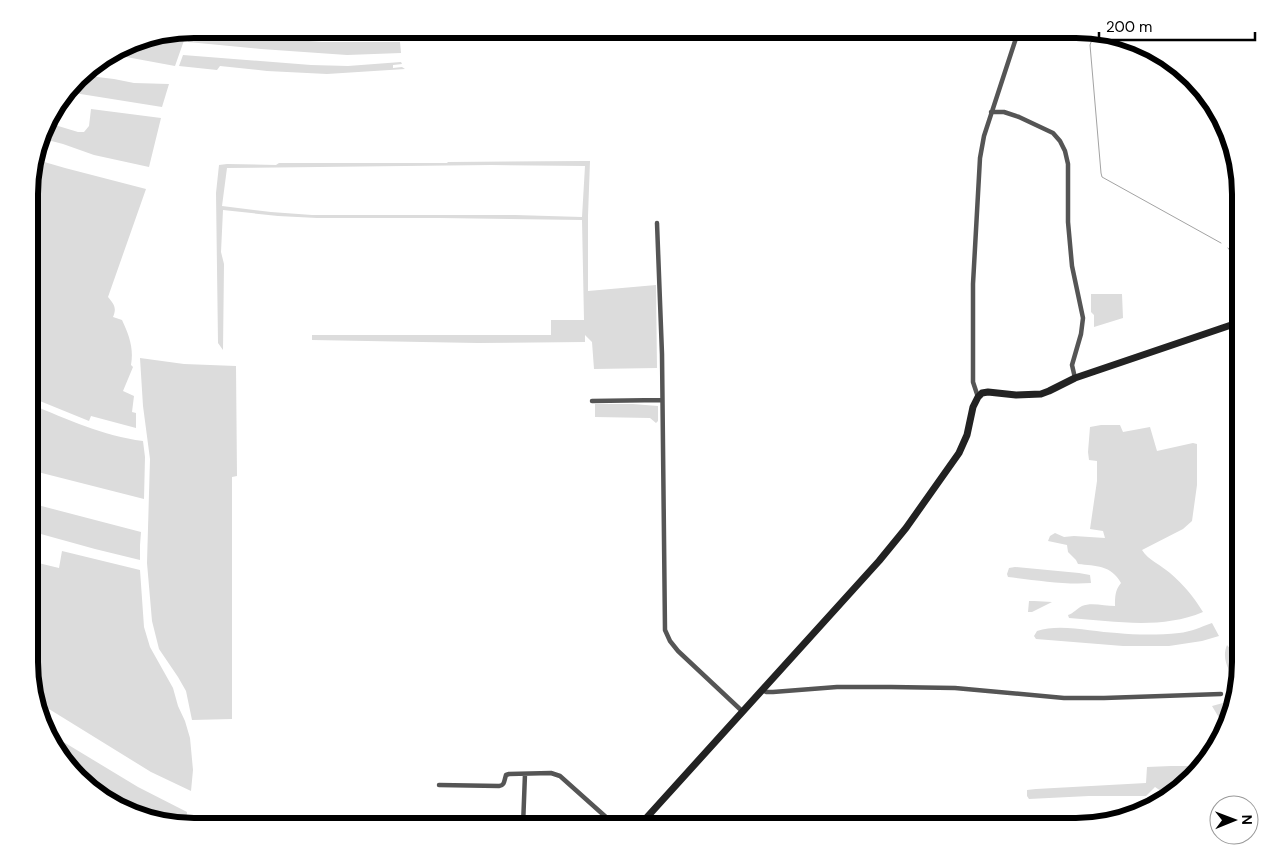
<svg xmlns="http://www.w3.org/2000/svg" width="1269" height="855" font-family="'DM Sans',sans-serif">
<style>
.green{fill:#dcdcdc;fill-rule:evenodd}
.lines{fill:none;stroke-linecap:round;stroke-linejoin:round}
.stream{stroke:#a3a3a3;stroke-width:1}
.street{stroke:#555;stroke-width:4.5}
.secondary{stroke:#222;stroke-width:7}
.rim{fill:none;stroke:#000;stroke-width:6}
</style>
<rect width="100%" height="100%" fill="#fff"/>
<path class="green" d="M180,31L187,32L175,66L110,54L131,41Z
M191,32L322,42H400L401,53L347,55L261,49L188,42Z
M183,55L311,65L348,66L401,62L402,64L393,65V68L402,67L405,69L327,74L267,71L220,66L217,70L179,66Z
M82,74L89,76L114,79L134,83L169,84L162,107L68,92Z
M91,109L161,118L149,167L94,155L63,144L40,138L45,122L78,132H84L89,126Z
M34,159L65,168L146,189L108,297C114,304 117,308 113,317L122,320C129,335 134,348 131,365L133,367L123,391L134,396L132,412L136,413V428L91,416L89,421L30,397V172Z
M584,161H590L588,216V291L656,285L657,368L594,369L592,342L585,335V342L478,343L312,340V335H551V320H584L582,220L439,218H317L278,216L223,210L221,252L224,264L223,350L218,343L216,193L219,165L227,164L276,165L279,163H447L448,162ZM491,165L585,166L582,217L515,215H312L271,212L222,206L227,168Z
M1091,294H1122L1123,318L1094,327V315L1091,312Z
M140,358L184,364L236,366L237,476L232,477V719L192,720L186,691L178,677L159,649L152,621L147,563L150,459L143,406Z
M30,404C67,419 103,436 143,441L145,457L144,499L30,470Z
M595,404H633L658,406V421L656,423L650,418L595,417Z
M1101,425H1120L1123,432L1150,427L1157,451L1193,443L1197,444V485L1192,521L1183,529L1142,550C1148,560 1161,565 1170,573C1184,585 1193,596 1203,612C1160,630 1114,621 1069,618L1068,615C1074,613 1076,609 1082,606C1091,602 1105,606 1115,606C1115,597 1115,590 1121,583C1111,565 1096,566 1078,564L1076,560L1068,552L1067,545L1048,541L1050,536L1055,533L1064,537L1074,536L1105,538L1103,531L1090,529L1097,481V461L1089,460L1088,452L1090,427Z
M30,503L141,532L140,545V560L95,549L30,531Z
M62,551L140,570L144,627L150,647L173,688L178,706L185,721L190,738L193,770L191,791L151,772L36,701L30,683V561L59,568Z
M1015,567L1079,573L1090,575L1091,583C1064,585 1036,580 1008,577L1007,574L1009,568Z
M1029,601H1034L1052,602L1032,612H1028Z
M1212,623L1219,636L1202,641L1169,646H1123L1036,639L1034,636L1037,631C1060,623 1093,632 1117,633C1137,635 1159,635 1179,633C1190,632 1201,627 1212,623Z
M1227,645L1240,660V672L1238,684C1229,672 1221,659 1227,645Z
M1223,703L1234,704L1231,715L1223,730L1221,721L1212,706Z
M47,732L138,787L187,812L186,826L140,817L93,792L51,744Z
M1171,766H1201L1162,798L1161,791L1155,787L1146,796H1089L1029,799L1027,796V790L1036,789L1146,783L1147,767Z"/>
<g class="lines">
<path class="stream" d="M1095,31L1090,45L1101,173L1102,177L1221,243
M1228,248L1232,253L1240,270"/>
<path class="street" d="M991,112H1004L1019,117L1053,133L1060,141L1065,151L1068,164V222L1072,266L1083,318L1081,334L1072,365L1075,378
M657,223L662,354L665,630L670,641L678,651L742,711
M978,397L973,382V284L980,158L984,136L1019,29
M592,401L662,400
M762,689L766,692H773L837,687H891L955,688L1064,698H1104L1221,694
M439,785L499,786C505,785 504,781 506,775L509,774L551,773L560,776L616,826
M523,826L525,774"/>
<path class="secondary" d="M639,826L879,561L906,528L959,453L967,435L973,407L978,397L982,393L988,392L1016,395L1041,394L1049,391L1075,378L1240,322"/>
</g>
<path d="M0 0H1269V855H0ZM194 38H1076A156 156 0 0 1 1232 194V662A156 156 0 0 1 1076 818H194A156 156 0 0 1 38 662V194A156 156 0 0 1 194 38Z" fill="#fff" fill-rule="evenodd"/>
<path class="rim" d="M194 38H1076A156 156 0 0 1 1232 194V662A156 156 0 0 1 1076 818H194A156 156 0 0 1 38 662V194A156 156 0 0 1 194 38Z"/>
<g transform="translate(1234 820) rotate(89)"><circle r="24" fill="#ffffff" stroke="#999999"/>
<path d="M0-4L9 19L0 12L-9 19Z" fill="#000000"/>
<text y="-8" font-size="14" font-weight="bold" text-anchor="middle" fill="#000000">N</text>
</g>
<path d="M1099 32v8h156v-8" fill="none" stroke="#000000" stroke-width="2.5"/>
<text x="1106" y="32" font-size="15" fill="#000000" stroke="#ffffff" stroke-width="4" paint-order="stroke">200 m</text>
</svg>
